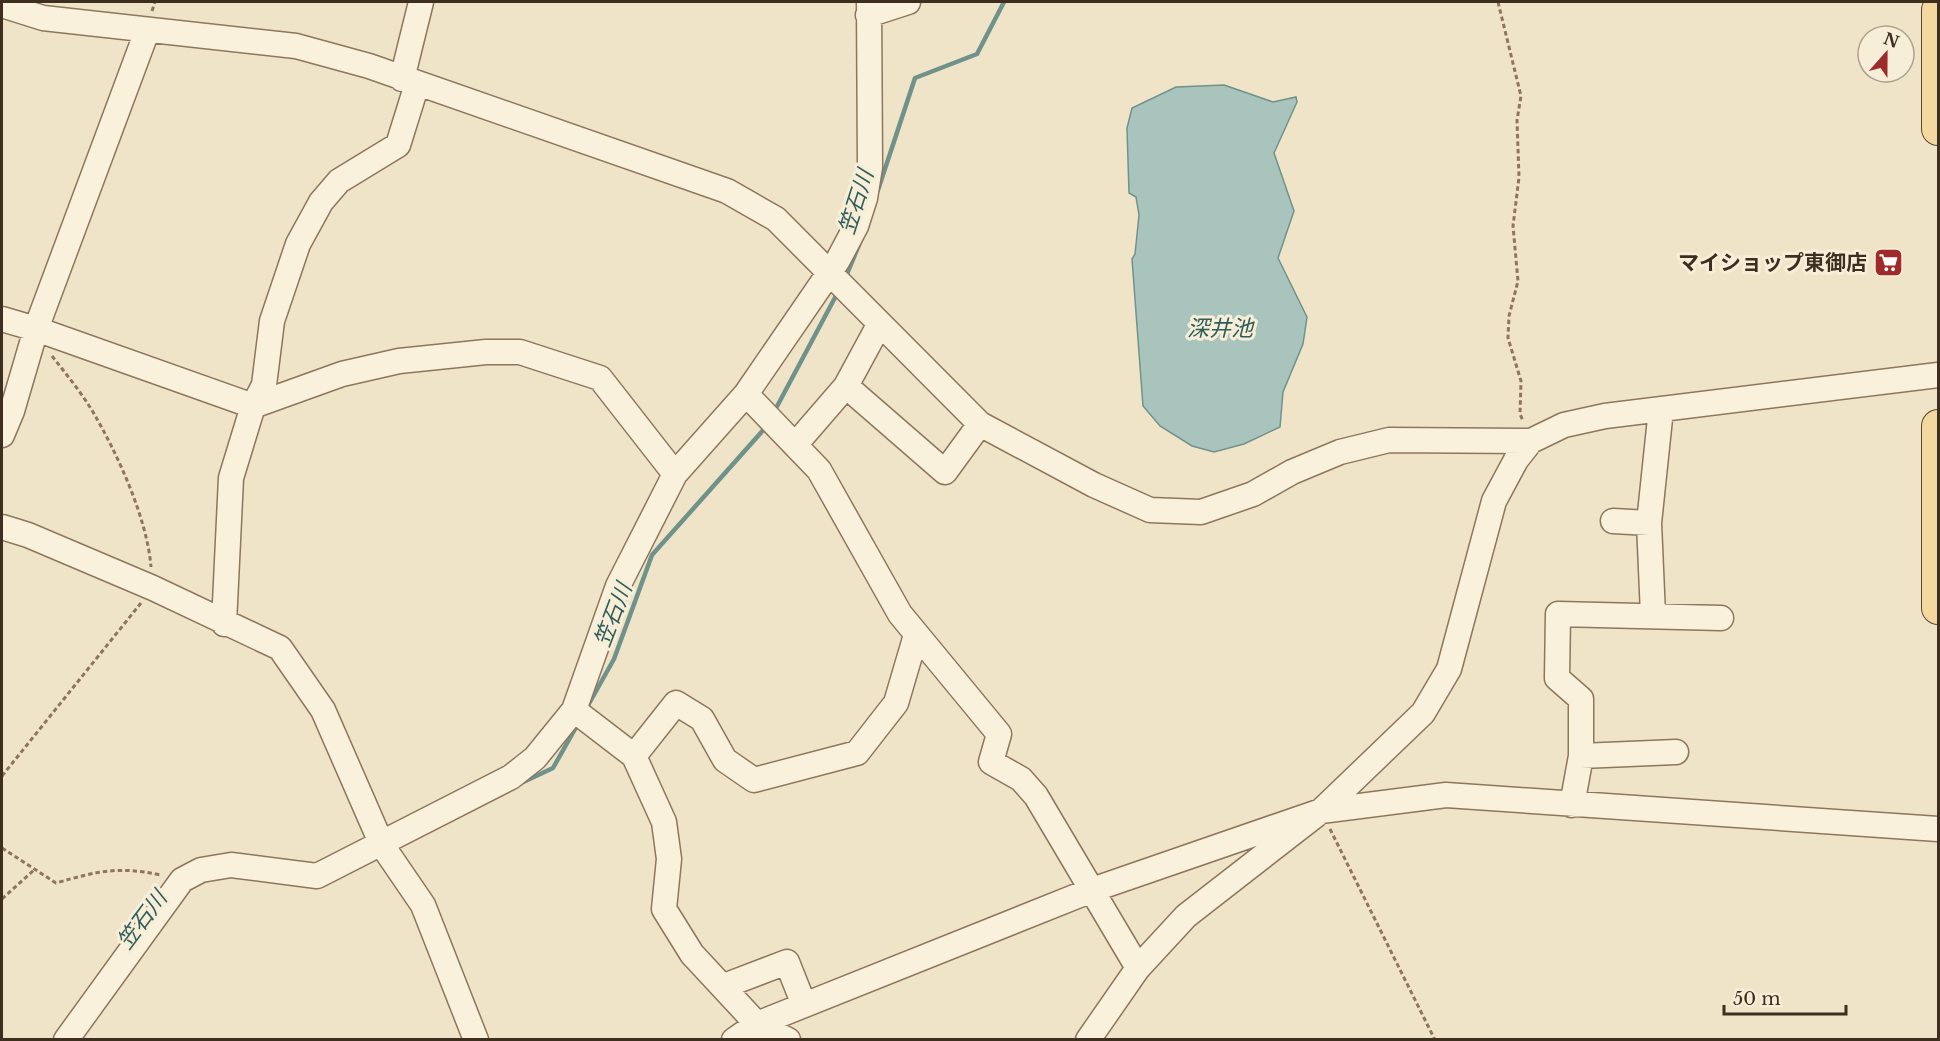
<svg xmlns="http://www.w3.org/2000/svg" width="1940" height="1041" font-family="'Libre Baskerville','Noto Sans JP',serif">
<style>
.water{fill:#a9c4bc;stroke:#6f938a;stroke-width:1.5}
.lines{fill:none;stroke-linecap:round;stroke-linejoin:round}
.stream{stroke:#6f938a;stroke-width:4.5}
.minor-casing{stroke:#8d765c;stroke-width:27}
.major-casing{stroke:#5b4430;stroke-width:34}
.path{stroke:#8d765c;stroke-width:3;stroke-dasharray:4.5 3;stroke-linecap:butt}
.minor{stroke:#faf1dc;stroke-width:24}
.major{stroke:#f3d9a0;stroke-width:32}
.labels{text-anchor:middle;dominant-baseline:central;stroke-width:6;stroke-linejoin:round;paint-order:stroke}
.poi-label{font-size:21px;font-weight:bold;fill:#3d2e20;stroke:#f7eed8;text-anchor:end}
.water-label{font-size:22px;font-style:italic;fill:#2f5d5a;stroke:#f7eed8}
</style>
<rect width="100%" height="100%" fill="#f0e4c8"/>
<path class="water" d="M1224,85L1273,102L1296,97L1297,102L1274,153L1294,211L1278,258L1307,317L1303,344L1283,392L1280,427L1244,444L1214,452L1192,446L1160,426L1143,406L1132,259L1135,254L1139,215L1136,197L1129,193L1127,128L1132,108L1176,87Z"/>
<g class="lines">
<path class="stream" d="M878,190L915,78L977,54L1004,2
M845,279L861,240
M774,412L838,292
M586,709L614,659L652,555L766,427
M519,784L553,768L579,722"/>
<defs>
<path id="minor" d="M2,5L43,18L296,46L369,66L727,191L776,219L980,424L1094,485L1150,510L1201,512L1253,494L1292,472L1340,452L1389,440L1531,441L1564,425L1605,416L1938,375
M868,15L908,2
M402,79L421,2
M2,319L36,329L253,406L231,478L224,624
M846,386L945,472L980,424
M746,394L819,470L900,614L999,734L991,762L1021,779L1036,796L1138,968
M253,406L342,374L399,361L486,352H520L600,378L675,474
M253,406L264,385L272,321L298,244L321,202L339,181L398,145L417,84
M2,435L12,411L36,329L147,31
M795,445L846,386L879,325
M1613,521L1649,523
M2,527L28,535L153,588L280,648L323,710L382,845L423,905L476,1040
M1653,615L1649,523L1661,409
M574,710L634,756L664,822L669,859L664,909L692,954L757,1024L788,1040
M634,756L676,703L702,719L725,760L754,780L857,753L896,703L916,635
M1581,756L1676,752
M1572,805L1581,756V699L1557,678L1558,614L1721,618
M724,986L787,962L804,1005
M66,1040L182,880L201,870L231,865L317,876L511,777L535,758L574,710L618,586L675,474L746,394L838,260L856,226L865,198L870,167L869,2
M734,1040L757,1024L1092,890L1321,811L1446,795L1938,829
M1088,1040L1138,968L1186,916L1321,811L1423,713L1449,669L1494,501L1516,460L1531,441"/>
<path id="major" d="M1938,10V129
M1938,426V608"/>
</defs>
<use href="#minor" class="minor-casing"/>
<use href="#major" class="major-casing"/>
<path class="path" d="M1498,2L1521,96L1517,120L1519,177L1513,226L1518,281L1509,316L1508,338L1521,381L1520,414L1523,421
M152,11L155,2
M52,356C66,374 81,392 93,412C118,455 147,518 151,567
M2,776L141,603
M1330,829L1435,1040
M2,848L56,883C98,871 118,866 161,875
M2,899L35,869"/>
<use href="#minor" class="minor"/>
<use href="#major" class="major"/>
</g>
<defs>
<symbol id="supermarket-square" viewBox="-11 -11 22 22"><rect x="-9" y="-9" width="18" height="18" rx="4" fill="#9e2a2b" stroke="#f7eed8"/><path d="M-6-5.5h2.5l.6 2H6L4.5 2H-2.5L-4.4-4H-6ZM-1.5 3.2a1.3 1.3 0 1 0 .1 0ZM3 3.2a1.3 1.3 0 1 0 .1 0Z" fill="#fff"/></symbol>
</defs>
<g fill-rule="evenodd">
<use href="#supermarket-square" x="1872" y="246" width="33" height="33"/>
</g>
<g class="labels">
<g class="poi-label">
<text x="1867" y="263">マイショップ東御店</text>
</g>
<g class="water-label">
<text transform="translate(856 202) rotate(-72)">笠石川</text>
<text x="1220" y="328">深井池</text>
<text transform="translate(613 615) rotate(-69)">笠石川</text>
<text transform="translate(142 920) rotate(-53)">笠石川</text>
</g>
</g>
<rect width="1940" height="1041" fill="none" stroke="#3d2e20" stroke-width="6"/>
<g transform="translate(1886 54) rotate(21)"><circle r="28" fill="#f7eed8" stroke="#ada18e" stroke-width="1.5"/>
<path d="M0-4.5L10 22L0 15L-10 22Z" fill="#9e2a2b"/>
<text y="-9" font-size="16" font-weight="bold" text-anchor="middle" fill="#3d2e20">N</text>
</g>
<path d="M1724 1005v9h122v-9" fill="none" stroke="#3d2e20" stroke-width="3"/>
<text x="1733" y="1005" font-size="18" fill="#3d2e20" stroke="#f7eed8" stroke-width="4.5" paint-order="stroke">50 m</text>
</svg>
